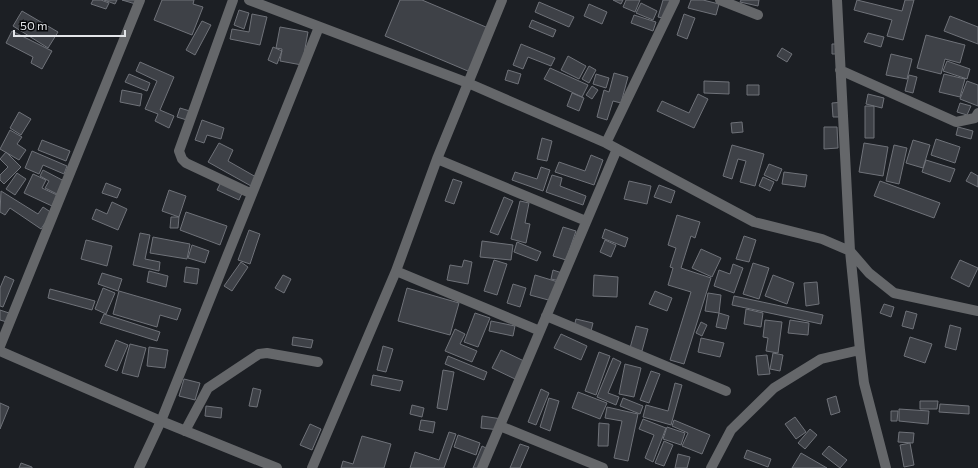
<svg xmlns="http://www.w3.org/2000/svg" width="978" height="468" font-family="Commissioner,sans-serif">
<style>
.building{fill:#3e4147;stroke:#6f7279}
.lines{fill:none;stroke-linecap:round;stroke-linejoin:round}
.minor{stroke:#65676a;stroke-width:10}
</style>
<rect width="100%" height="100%" fill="#1c1f24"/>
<path class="building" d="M93,0H101L109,3L106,9L91,4Z
M104,0H117L115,4Z
M122,0H141L139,5Z
M162,0H194L193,4L203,7L192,35L154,20Z
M400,0H422L493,30L475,74L385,36Z
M613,0H623L621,4Z
M626,0H640L635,12L623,7Z
M663,0H670L668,19L658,17Z
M691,0H703L719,4L716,15L688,8Z
M741,0H759L758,6L740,2Z
M857,0L902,11L905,0H914L903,40L887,36L892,20L854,10Z
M539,2L574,17L569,27L535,12Z
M641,3L657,11L653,20L636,13Z
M589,4L607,12L602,24L584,16Z
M239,10L249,13L244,29L234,25Z
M22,11L58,32L48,48L13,26Z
M252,14L267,17L260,45L230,39L232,29L249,32Z
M684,14L695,18L687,39L677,35Z
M634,15L656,22L653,31L631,23Z
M950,16L978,27V44L944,31Z
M532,20L556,30L553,37L529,27Z
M202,21L211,25L195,55L186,50Z
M280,27L308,32L302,65L280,61L282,49L276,48Z
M12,31L52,51L42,69L31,63L33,57L6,43Z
M868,33L884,37L881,47L864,42Z
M926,35L965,45L960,63L945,59L941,74L917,68Z
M521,44L555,58L551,66L528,57L523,69L513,65Z
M832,44H841V54H832Z
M273,47L282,51L277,64L268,60Z
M782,48L792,54L787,62L777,56Z
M891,54L912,59L907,79L886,75Z
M568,56L586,66L579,79L561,70Z
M947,61L970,69L967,79L943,71Z
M140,62L174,77L160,110L174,116L169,128L155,121L158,114L145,109L157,81L136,71Z
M589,66L596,70L589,83L582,79Z
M550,68L588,85L582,97L544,79Z
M508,70L521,74L518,84L505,80Z
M614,73L628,77L621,103L613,101L607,120L597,117L604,90L609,92Z
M129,74L150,83L147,91L125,82Z
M596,74L609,78L606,88L593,84Z
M944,74L965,79L960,97L939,92Z
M909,75L917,77L913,93L905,91Z
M704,81L729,82V94L704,93Z
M967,81L978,85V106L960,99Z
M747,85H759V95H747Z
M592,86L598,90L592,99L586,95Z
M122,90L142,94L140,106L120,102Z
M572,93L584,98L579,111L567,106Z
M698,94L708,99L694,128L657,111L662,101L689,113Z
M868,94L884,98L882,108L866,104Z
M844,102L845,117H833L832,103Z
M960,103L971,106L967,115L957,112Z
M865,106H874V138H865Z
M180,108L193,112L190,121L177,117Z
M19,112L31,119L21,135L10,128Z
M202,120L224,128L221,139L207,135L204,143L195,140Z
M742,122L743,132L732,133L731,123Z
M824,127H837L838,148L824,149Z
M958,127L973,131L971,139L956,135Z
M10,130L22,137L17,144L26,150L19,160L0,149Z
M542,138L552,141L547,161L537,159Z
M936,139L960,147L955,163L931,155Z
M42,140L70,151L66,161L38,150Z
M913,140L930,145L923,168L906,163Z
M219,143L233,150L228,161L256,177L251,186L208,162Z
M864,143L888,147L883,176L859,172Z
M732,145L764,154L755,186L740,182L746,161L738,159L732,179L723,176Z
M894,145L907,148L899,184L886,181Z
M32,151L67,166L64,174L43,165L39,174L25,168Z
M6,152L21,167L4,184L0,180V175L8,167L0,159Z
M591,155L603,160L594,185L555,172L559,162L585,171Z
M926,160L955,169L950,182L922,172Z
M769,164L782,169L777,181L764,175Z
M541,167L550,170L543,191L512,180L515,172L537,179Z
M43,170L66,182L59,195L45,188L49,181L40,176Z
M784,172L807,175L805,187L782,184Z
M971,172L978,176V187L966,181Z
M17,173L26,179L15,195L6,189Z
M33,174L46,180L42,188L57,195L52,206L24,193Z
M552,175L562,178L560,186L586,196L583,205L546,192Z
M763,177L774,182L770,191L759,186Z
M453,179L462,182L454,204L445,201Z
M629,181L651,186L647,204L624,199Z
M880,181L940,203L934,218L874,196Z
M221,182L243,191L239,200L217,190Z
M106,183L121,189L117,198L102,193Z
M659,185L675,191L671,203L654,197Z
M169,190L186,196L179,217L162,211Z
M1,191L38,214L43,207L52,213L41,229L10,208L5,215L0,212Z
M504,197L513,201L498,235L490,232Z
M520,201L529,203L525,223L530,224L526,243L511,239Z
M112,202L127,209L118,230L92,219L96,209L107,214Z
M186,212L227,226L220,245L180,230Z
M677,215L700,222L695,238L691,236L681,268L711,278L684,364L670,360L691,292L668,285L673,268L670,267L676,248L668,245Z
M171,217H179L178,228H170Z
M563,227L576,231L566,260L553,256Z
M605,229L628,238L625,247L602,238Z
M249,230L260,234L250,264L238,260Z
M140,233L150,235L145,259L160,262L159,271L133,265Z
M744,236L756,240L749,262L736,259Z
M153,237L190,244L187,259L150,253Z
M86,240L112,246L107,266L81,259Z
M605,240L616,245L611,257L600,252Z
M482,241L513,245L511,260L480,257Z
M517,242L541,252L537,261L514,252Z
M192,245L209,251L205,263L188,258Z
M701,249L721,258L712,277L692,268Z
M464,260L472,262L468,284L447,280L450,265L462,267Z
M494,260L507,264L497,295L484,291Z
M960,260L978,268L969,287L951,278Z
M241,262L248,267L232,291L224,286Z
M753,263L769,268L759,299L743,294Z
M733,264L743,268L734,293L714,286L719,270L730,274Z
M186,267L199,269L197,284L184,282Z
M553,270L562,273L560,281L551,279Z
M149,271L168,276L166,287L147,282Z
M102,273L122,279L118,291L98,284Z
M283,275L291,279L284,293L275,288Z
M535,275L558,282L552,301L530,295Z
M594,275L618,277L617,297L593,296Z
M773,275L794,283L787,304L765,296Z
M5,276L14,280L3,307L0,306V288Z
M817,282L819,304L806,306L804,283Z
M513,284L526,288L520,307L507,303Z
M103,288L115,293L106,314L95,309Z
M407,288L459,303L450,335L398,321Z
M50,289L95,301L92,310L48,298Z
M119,291L181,309L177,320L160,315L157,327L113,314Z
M655,291L672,298L667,311L649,304Z
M708,293L721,295L719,313L705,311Z
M734,296L823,315L821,324L732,305Z
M884,304L894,307L891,317L880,313Z
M746,309L763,313L761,327L744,324Z
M0,310L12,314L10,323L0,320Z
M906,311L917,314L913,329L902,326Z
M475,313L490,318L478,347L464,342Z
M719,313L729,316L726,329L716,327Z
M104,314L160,332L157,341L100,323Z
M576,319L593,323L591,331L574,327Z
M765,320L782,322L778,353L766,351L768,338L763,337Z
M790,320L809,323L808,335L788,333Z
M491,321L515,326L513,336L489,331Z
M701,322L707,325L702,336L696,333Z
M950,325L961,328L956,350L945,347Z
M636,326L648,329L642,351L630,348Z
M455,329L465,334L460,344L477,351L472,362L445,351Z
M561,334L587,346L581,360L554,348Z
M293,337L313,340L311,348L292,345Z
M910,337L932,344L925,363L904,356Z
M701,338L724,343L720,357L698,352Z
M116,340L128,345L117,371L105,366Z
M130,344L146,348L138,377L122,373Z
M383,346L393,349L386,372L377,370Z
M149,347L168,350L165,368L147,366Z
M501,350L524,361L515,379L492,368Z
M599,352L610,356L596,395L585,391Z
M773,353L783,355L780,371L770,369Z
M767,355L770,374L758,375L756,356Z
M448,356L487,372L484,380L445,364Z
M613,358L621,362L608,393L619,397L616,405L597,397Z
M625,364L641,368L634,397L619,394Z
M443,370L454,372L447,410L437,408Z
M651,371L660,374L649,403L640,400Z
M373,375L403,381L400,391L371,385Z
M184,379L200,383L195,400L179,396Z
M675,383L682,385L671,425L643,417L646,405L668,411Z
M253,388L261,390L257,407L249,406Z
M541,389L549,393L536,425L528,422Z
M578,392L607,403L600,419L572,408Z
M836,396L840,412L831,415L827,399Z
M549,398L559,401L550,431L540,427Z
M623,398L643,406L640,414L620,406Z
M920,401H938L937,409H920Z
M0,403L9,407L0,429Z
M940,404L969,406V414L939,412Z
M412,405L424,408L422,417L410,414Z
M206,406L222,408L221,418L205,416Z
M607,407L638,414L628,461L614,458L622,421L605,418Z
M899,409L929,411L928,424L899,421Z
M891,411H898L897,421H891Z
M482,416L502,419L500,430L481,428Z
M795,417L806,432L796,439L785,424Z
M643,419L666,428L653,462L645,458L654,435L639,429Z
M421,420L435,422L433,433L419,430Z
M674,420L710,435L702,454L682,446L688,433L672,426Z
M599,423L609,424L608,446H598Z
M310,424L321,429L312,450L300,445Z
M667,427L685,433L681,445L663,439Z
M810,429L817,435L805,449L798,443Z
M449,432L456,434L444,468H410L415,452L439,460Z
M899,432L914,433L913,443L898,442Z
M458,435L480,443L476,455L454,447Z
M362,436L391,444L384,468H341L343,461L353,464Z
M664,441L673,445L664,466L655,463Z
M910,443L914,465L904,467L900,445Z
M520,444L529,447L520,468H510Z
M482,446L490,450L482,468H473Z
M829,446L847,460L840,468L822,454Z
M747,450L771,459L768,467L744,458Z
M801,453L827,468H792Z
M678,454L690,457L687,468H675Z
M21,463L32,467V468H19Z"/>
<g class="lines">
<path class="minor" d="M233,0L179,151L182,159L186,163L252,194
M249,0L468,83L606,143L754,222L822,239L850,251L869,273L894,293L978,311
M720,0L758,15
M837,0L850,251L860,350L864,383L886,468
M840,70L956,122L975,118L978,113
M606,143L675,0
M437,159L586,221
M396,271L540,331
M546,316L726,391
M0,346L140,0
M0,351L161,421L277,468
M500,426L603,468
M185,431L208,388L259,354L267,353L318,362
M139,468L161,421L319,27
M312,468L396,271L437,159L502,0
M482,468L617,149
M711,468L731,430L774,388L821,359L860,350"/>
</g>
<path d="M14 30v6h111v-6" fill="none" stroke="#e3e5e9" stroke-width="2"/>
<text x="20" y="30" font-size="12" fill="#e3e5e9" stroke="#08090b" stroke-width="3" paint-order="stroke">50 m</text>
</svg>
